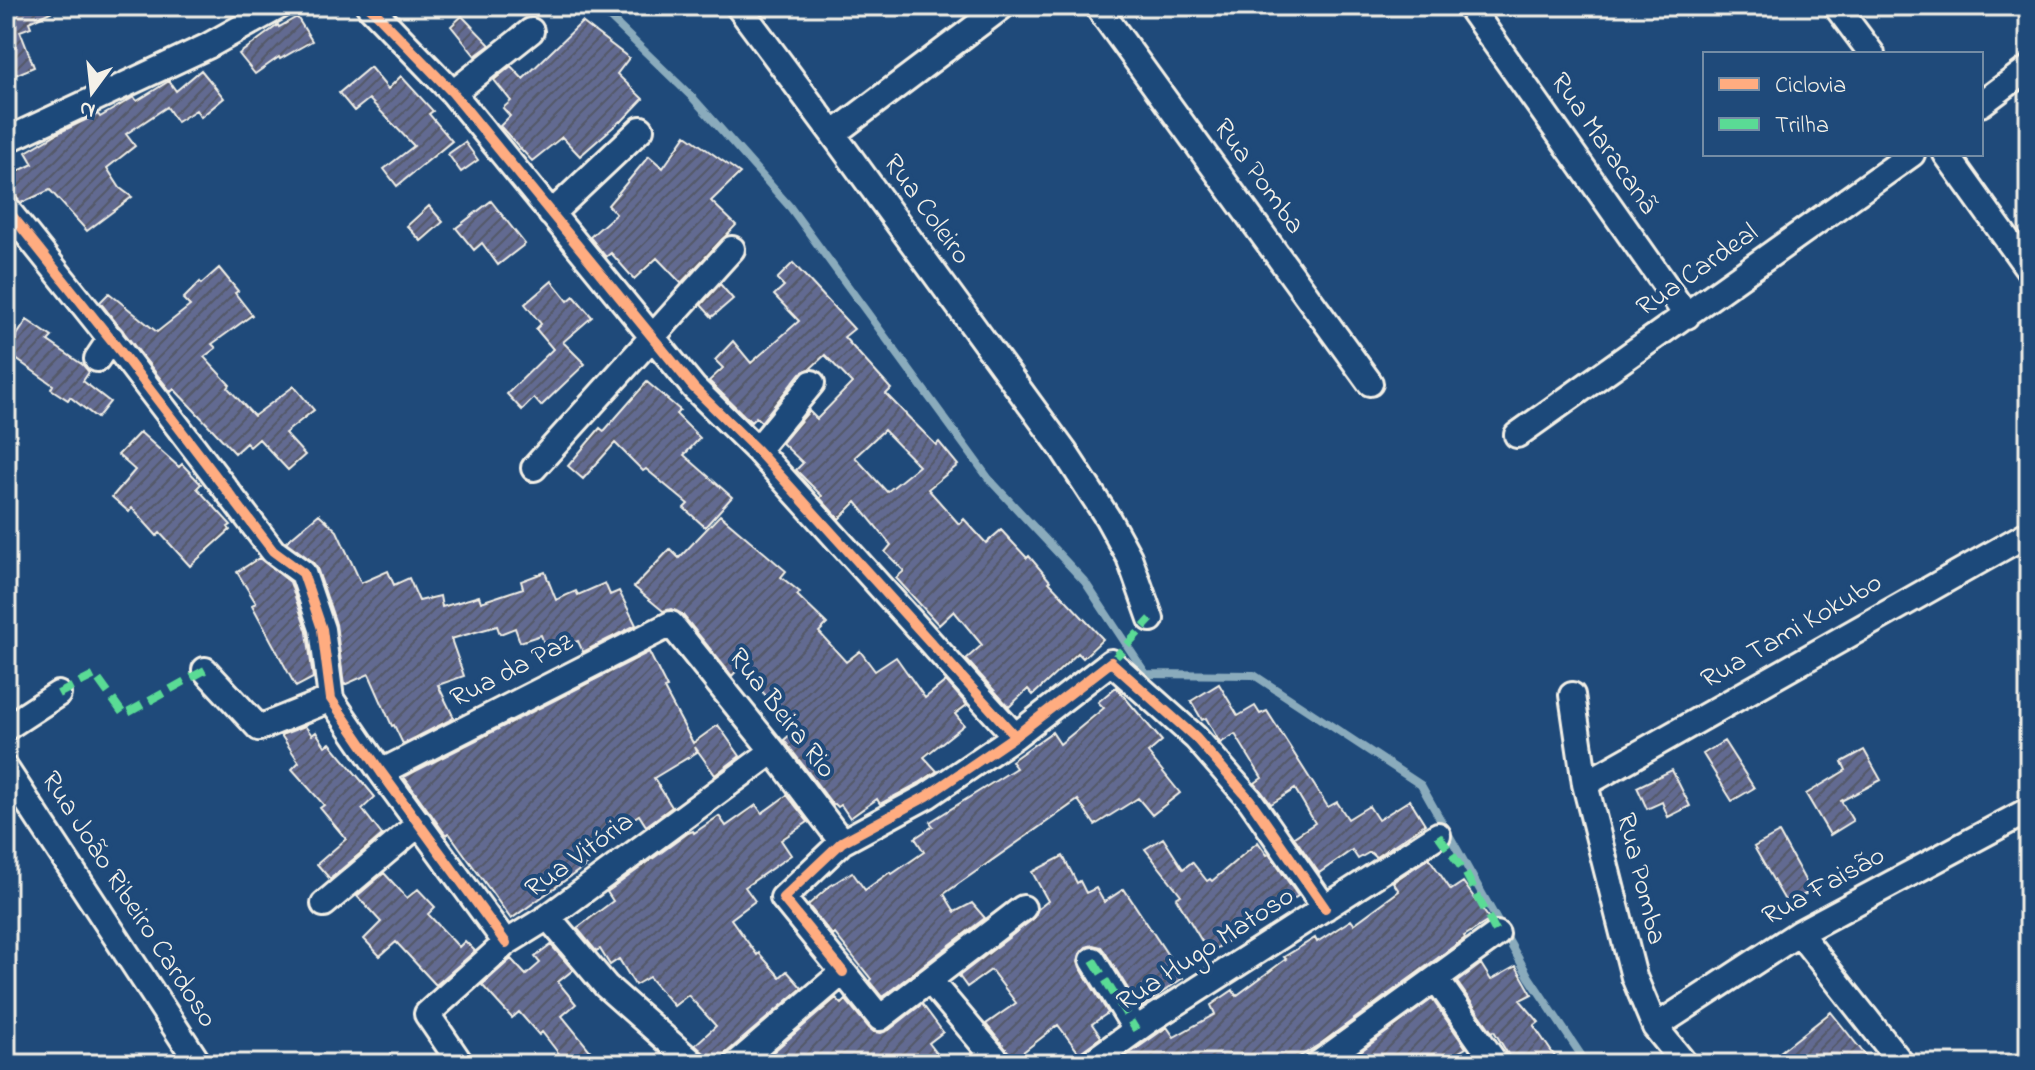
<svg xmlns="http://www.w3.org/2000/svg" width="2035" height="1070" font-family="'Indie Flower',sans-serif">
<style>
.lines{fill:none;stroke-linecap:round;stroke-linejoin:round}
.stream{stroke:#8aabbc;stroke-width:8}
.building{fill:url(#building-hatch);stroke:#f4f1e8;stroke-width:2;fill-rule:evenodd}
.minor-casing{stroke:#f4f1e8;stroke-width:30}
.minor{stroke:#1f4a7a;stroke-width:24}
.quiet{stroke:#5adb95;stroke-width:8;stroke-dasharray:16 8;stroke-linecap:butt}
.cycleway-casing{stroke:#1f4a7a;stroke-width:15}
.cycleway{stroke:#ffac80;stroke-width:10}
.labels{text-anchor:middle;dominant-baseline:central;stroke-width:8;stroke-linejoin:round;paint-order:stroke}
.street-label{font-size:28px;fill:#f4f1e8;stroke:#1f4a7a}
</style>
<defs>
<pattern id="building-hatch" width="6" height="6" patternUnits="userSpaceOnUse" patternTransform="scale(2)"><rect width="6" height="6" fill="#626b91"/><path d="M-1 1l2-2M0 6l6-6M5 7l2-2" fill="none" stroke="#545868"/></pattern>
</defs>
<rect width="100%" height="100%" fill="#1f4a7a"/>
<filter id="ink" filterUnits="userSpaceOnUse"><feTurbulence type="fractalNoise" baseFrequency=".0125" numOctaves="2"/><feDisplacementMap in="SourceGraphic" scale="16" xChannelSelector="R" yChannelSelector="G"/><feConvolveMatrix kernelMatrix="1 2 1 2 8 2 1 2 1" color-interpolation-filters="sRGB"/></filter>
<g filter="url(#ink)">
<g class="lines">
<path class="stream" d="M598,6L693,98L790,207L989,479L1085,582L1146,674L1254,675L1421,785L1529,977L1587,1064"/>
</g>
<path class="building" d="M6,6H63L29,22L31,27L20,31L34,67L6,79Z
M462,16L490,45L475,56L451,26Z
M297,17L312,41L280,59L279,57L255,74L239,54L278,25L279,27Z
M582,22L629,58L617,74L643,99L621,122L620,121L580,156L562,137L532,161L500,126L510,116L503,108L511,101L494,80L511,66L523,79Z
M370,67L388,89L401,76L433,111L429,114L452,141L397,186L384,169L414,146L369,99L354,111L339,93Z
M201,70L224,98L201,117L196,110L177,122L167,107L126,134L135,146L107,168L120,188L132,197L87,231L50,190L21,203L15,196L6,177L33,164L26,152L58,133L98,114L100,117L134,97L137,101L169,81L176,91Z
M686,135L740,173L711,201L736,225L681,283L657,258L634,279L611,253L606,257L590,237L616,214L608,205L649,156L663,168Z
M465,142L478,160L461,172L448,154Z
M491,201L525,244L498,265L482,243L474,250L456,228Z
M429,206L443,222L421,241L407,226Z
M793,263L854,329L844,337L891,389L886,394L936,445L939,442L958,465L928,489L959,524L964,519L986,543L1001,530L1027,558L1029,556L1050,581L1049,582L1103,639L1083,658L1078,653L1033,695L1028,689L1009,707L966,659L982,645L954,611L939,625L896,578L904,571L885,552L891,545L856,502L839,519L820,498L822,496L796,470L803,463L782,443L809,411L817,419L852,383L825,355L810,369L800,373L761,422L756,417L751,422L709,381L723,368L715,360L733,341L751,363L799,321L774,295L784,286L777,279ZM884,430L919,466L887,492L855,457Z
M219,268L238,291L235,293L252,315L212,344L216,348L204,357L230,385L228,388L254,416L294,386L314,410L285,433L305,455L288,470L259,439L250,447L246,443L235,453L174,389L171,392L100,302L109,293L157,332L190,306L183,299L200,282L201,284Z
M552,281L568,301L574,296L592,317L563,342L585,364L541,406L534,398L522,410L507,394L553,349L536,329L541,324L525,304Z
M720,284L733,299L712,317L701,305Z
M27,320L52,337L48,341L83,365L89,372L83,381L110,402L97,418L70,397L68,400L51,389L53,385L6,352Z
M647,382L680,410L676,414L700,438L684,455L732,497L705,527L684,508L688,504L646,469L643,471L615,443L583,479L568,466L600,428L605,432L604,431Z
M140,432L179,467L182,464L201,484L197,488L231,525L228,527L230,530L190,566L160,533L157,536L132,508L129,512L112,497L135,470L118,455Z
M319,514L337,531L361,583L388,571L394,585L409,578L419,601L440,596L442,607L479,596L481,602L523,588L521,581L545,572L556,600L576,591L578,595L605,583L610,595L619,591L636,625L583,652L578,641L547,652L541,635L520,642L515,628L500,634L497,626L451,639L464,676L438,685L454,718L403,744L394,725L392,726L369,674L344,685L336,624L317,568L312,561L286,542Z
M720,515L786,571L781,577L800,592L797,595L827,624L819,632L846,662L860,651L875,671L896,657L925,698L946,681L967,705L955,714L964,725L924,757L937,771L919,783L880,804L877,799L850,818L841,805L838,807L835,804L833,805L784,740L791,734L782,723L787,719L740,667L732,676L682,614L671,609L663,611L634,587L670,549L679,558Z
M259,558L290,582L307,632L313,678L296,687L252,605L256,603L237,572Z
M649,652L667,688L664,689L693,743L718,725L740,756L715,775L695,747L697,752L654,778L672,807L646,826L639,815L580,853L588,864L511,919L449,833L446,835L404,777Z
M1219,684L1238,716L1255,706L1260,714L1267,711L1328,807L1337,802L1348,819L1369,806L1378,820L1410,800L1425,824L1376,857L1370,852L1358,859L1352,850L1319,873L1294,837L1315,823L1295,789L1271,804L1255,783L1262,778L1235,734L1220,743L1206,718L1202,720L1191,701Z
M1116,687L1162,741L1148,753L1180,793L1152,815L1138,798L1095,825L1078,800L944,894L955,912L972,903L985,918L882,997L869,981L871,979L835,934L833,936L808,905L830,886L852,872L865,890L890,872L892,874L924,852L915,838L933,826L930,822L1016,768L1011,761L1052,732L1060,744L1104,708L1098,702Z
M305,726L312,735L316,732L325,746L330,743L375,797L362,809L382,835L330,879L317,864L346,839L320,808L324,805L292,769L299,762L281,735Z
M1724,741L1754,788L1732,801L1703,754Z
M1864,750L1881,780L1841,801L1853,821L1830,835L1806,794L1846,770L1842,762Z
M1672,770L1690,806L1668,817L1662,802L1647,809L1637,787Z
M787,795L808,822L781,840L791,855L745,887L755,901L731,919L757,955L759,953L780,977L787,971L802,988L726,1053L722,1058L721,1064H711L704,1053L695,1045L716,1026L688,995L674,1006L649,977L635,985L619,959L610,965L600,949L596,951L577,928L613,901L607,892L688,833L693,831L694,833L719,816L726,826L756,805L762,813Z
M1779,833L1811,891L1787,904L1754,847Z
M1163,838L1183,869L1192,862L1207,881L1210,879L1212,881L1258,842L1267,855L1269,854L1298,896L1209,953L1176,898L1181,895L1145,849Z
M1063,856L1077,883L1080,881L1086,893L1096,888L1104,902L1124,889L1183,978L1140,1008L1105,952L1101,947L1093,945L1086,947L1080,954L1078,961L1080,967L1108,1013L1092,1024L1101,1037L1079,1053L1058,1025L1014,1059L986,1024L1016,1003L991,970L967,987L959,976L1033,919L1038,909L1048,901L1032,872Z
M1429,858L1451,890L1463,882L1490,920L1464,936L1465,938L1320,1044L1288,1064H1115L1167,1027L1174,1037L1215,1014L1211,1005L1233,990L1236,996L1286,959L1284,957L1315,938L1317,942L1351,920L1354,924L1399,891L1393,882Z
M384,873L407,898L418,889L435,907L428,914L459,947L465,941L475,951L436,985L396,942L380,956L364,939L381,922L357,896Z
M551,945L573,970L558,982L576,1004L562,1016L601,1064H567L542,1032L539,1035L519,1012L512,1018L482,985L511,959L526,975L540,963L535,957Z
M1481,964L1491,980L1516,966L1532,994L1520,1000L1539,1022L1534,1026L1560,1064H1514L1494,1031L1492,1032L1457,982Z
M836,998L842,1004L846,1000L869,1028L874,1032L881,1033L889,1030L922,1004L943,1032L929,1043L945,1064H759Z
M1432,999L1466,1048L1438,1064H1353L1350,1059Z
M1831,1012L1866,1056L1855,1064H1765Z"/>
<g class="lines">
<defs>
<path id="minor" d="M369,6L453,93L694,388L757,450L1015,736
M738,6L833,134L1064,451L1107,517L1129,557L1151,619
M1097,6L1370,383
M1469,6L1687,316
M1836,6L1872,54
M453,93L531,31
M1981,104L2029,68
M833,134L1003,6
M9,139L208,46L280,6
M1946,154L2029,270
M6,208L121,352L273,551L303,573L322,629L331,699L381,772L506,943
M551,214L641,129
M97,359L111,338
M1517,435L1912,154
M757,450L812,383
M534,468L732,249
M205,670L259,728L331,699
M1572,695L1585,784L1634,977L1655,1027L1685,1064
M6,728L58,694
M6,769L199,1064
M381,772L671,624L773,751L842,842
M1585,784L2029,533
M324,904L420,823
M548,917L606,986L694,1064
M1799,933L1902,1064
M1093,960L1136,1030
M843,972L783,898L842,842L927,796L1015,736L1111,662L1196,738L1250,800L1325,908
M1437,980L1496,1064
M930,981L1000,1064
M1655,1027L1799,933L2029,810
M461,1064L427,1014L506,943L548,917L773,751
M736,1064L843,972L880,1018L1023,908
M1089,1064L1147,1022L1438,835
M1318,1064L1497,934"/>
</defs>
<use href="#minor" class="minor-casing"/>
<use href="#minor" class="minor"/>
<path class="quiet" d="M6,146L9,139
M1111,662L1151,619
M58,694L95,675L124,715L205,670
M1438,835L1466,874L1497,934
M1093,960L1136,1030"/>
<defs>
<path id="cycleway" d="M369,6L453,93L694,388L757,450L1015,736
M6,208L121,352L273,551L303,573L322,629L331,699L381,772L506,943
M843,972L783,898L842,842L927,796L1015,736L1111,662L1196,738L1250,800L1325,908"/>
</defs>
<use href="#cycleway" class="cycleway-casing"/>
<use href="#cycleway" class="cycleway"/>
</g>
</g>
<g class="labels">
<g class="street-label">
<text transform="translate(1603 144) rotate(55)">Rua Maracanã</text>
<text transform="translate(1258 177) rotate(54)">Rua Pomba</text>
<text transform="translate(926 210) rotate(54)">Rua Coleiro</text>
<text transform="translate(1698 271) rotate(-35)">Rua Cardeal</text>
<text transform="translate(1792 632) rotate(-30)">Rua Tami Kokubo</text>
<text transform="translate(512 671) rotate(-27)">Rua da Paz</text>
<text transform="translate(781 714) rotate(52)">Rua Beira Rio</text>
<text transform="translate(580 856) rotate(-36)">Rua Vitória</text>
<text transform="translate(1640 879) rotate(76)">Rua Pomba</text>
<text transform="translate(1824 887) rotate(-29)">Rua Faisão</text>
<text transform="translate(128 900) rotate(57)">Rua João Ribeiro Cardoso</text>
<text transform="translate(1206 950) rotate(-33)">Rua Hugo Matoso</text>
</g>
</g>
<rect width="2035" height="1070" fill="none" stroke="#1f4a7a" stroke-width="32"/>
<rect x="16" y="16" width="2003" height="1038" fill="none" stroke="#f4f1e8" stroke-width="3" filter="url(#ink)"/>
<rect x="1703" y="52" width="280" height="104" fill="#1f4a7a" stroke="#748da6" stroke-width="2"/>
<rect x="1719" y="78" width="40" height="12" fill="#ffac80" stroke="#748da6" stroke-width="2"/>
<text x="1775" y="92" font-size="24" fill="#f4f1e8">Ciclovia</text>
<rect x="1719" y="118" width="40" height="12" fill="#5adb95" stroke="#748da6" stroke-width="2"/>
<text x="1775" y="132" font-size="24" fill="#f4f1e8">Trilha</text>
<g transform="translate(92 92) rotate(195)" stroke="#1f4a7a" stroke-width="6" paint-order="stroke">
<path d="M0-6L14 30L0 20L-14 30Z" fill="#f4f1e8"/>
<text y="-12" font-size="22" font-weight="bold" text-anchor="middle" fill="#f4f1e8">N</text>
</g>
</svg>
